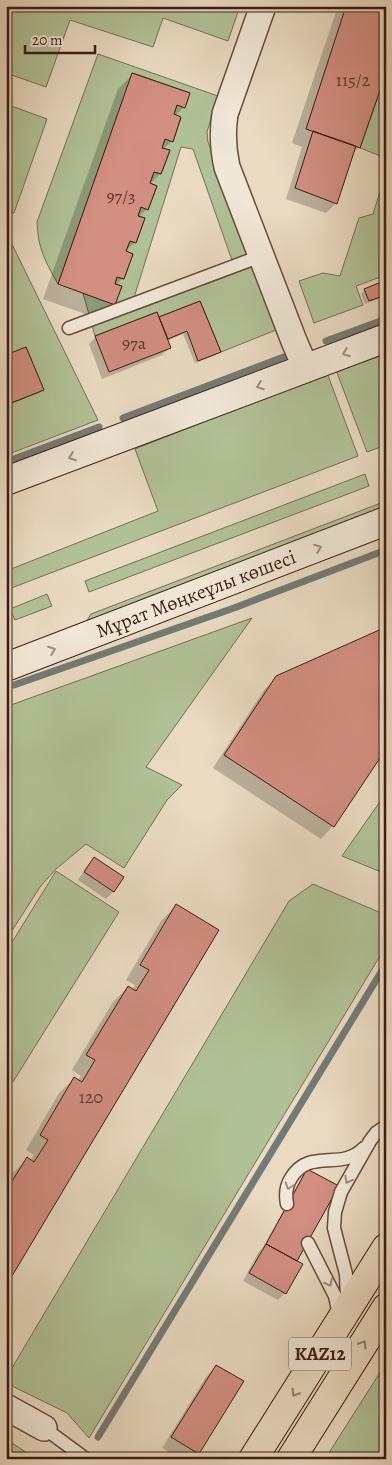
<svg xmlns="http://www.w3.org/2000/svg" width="392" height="1465" font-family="Alegreya,serif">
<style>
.green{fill:#b1c197;stroke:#766e54;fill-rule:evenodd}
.shadow{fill:#0003}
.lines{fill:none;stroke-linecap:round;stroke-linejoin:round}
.stream{stroke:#737b75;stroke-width:7}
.building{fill:#d18e81;stroke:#3b1c10}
.service-casing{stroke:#664c3c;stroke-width:15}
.minor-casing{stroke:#664c3c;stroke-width:28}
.secondary-casing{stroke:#3b1c10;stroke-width:30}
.primary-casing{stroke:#3b1c10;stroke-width:30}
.service{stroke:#f1e7d7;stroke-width:12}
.minor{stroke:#f1e7d7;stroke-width:25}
.secondary{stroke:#f1e7d7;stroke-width:28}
.primary{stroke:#e9dac1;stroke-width:28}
.oneway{stroke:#9f8c7d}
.oneway2{stroke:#927b68}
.labels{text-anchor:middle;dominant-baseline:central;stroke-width:5;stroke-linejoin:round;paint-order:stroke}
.number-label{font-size:18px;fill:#60382c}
.shield{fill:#f1e7d7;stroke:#72594c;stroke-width:1}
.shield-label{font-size:19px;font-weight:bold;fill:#3b1c10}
.street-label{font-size:20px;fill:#3b1c10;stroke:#f1e7d7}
</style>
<rect width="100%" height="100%" fill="#e9dac1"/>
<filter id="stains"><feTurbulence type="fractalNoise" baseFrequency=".004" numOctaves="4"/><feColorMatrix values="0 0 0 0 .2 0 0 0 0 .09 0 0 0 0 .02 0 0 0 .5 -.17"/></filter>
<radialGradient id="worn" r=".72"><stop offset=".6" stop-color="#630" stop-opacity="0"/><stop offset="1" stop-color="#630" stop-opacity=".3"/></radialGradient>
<path class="green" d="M6,6H240L228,41L163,18L153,47L70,20L46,87L6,73Z
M98,54L218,96L207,132L208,142L276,330L221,352L200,301L159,317L157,312L95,336L83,293L115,304L122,286L115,284L117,277L124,279L133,254L126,251L130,241L136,243L145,218L138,216L141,207L148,210L157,186L150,183L154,172L161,174L170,151L162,148L165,139L173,141L181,118L174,114L177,105L190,93L133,73L58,284C45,261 38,249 37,222ZM181,147L193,149L234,266L132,304Z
M386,73V158L360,148Z
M6,104L47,119L14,213L6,211Z
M386,173V275L356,286L363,305L314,323L299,281L323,273L340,276L359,218L373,214Z
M7,234L98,420L6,455V405L44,390L26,347L6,355Z
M386,351V445L367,452L336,370Z
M327,373L358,456L6,590V571L158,511L135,449Z
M365,474L369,486L89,592L85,581Z
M386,501V510L85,624L91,614Z
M47,594L52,606L15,620L10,609Z
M252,618L146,767L182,785L167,800L124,868L86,844L56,869L40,887L6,940V710L8,706Z
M386,793V874L342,856Z
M56,871L119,912L6,1093V952Z
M313,884L386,915V946L89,1438L67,1413L6,1383V1378L289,901Z
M386,1363V1459H325Z
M6,1439L36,1459H6Z"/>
<path class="shadow" d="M338,6H386L359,147L352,154L336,203L326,213L286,199L302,147L292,143Z
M133,74L184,107L175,116L172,141L163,149L160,174L150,184L147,209L139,217L135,242L125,252L123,278L116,285L114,304L99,319L43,299L118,89Z
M386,282V296L365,304L361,294L365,290Z
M200,302L219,351L216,355L195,363L183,334L167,341L170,347L162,355L102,379L89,344L96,337L159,320Z
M6,356L43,390L39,393L6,406Z
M277,677L333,826L321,839L213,768L264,690Z
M94,859L122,877L113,892L106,899L78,880L87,866Z
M176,906L217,931L6,1284V1183L12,1174L27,1159L30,1161L34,1155L26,1150L59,1093L74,1079L78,1080L81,1076L72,1070L113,1002L128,987L132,990L135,985L126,980L161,921Z
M307,1170L296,1262L285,1293L278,1300L243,1281L258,1253L262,1249L304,1174Z
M216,1366L242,1382L198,1454L193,1459H180L162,1448L206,1377Z"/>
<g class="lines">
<path class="stream" d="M326,341L386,319
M123,418L289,355
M6,462L99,427
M14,685L234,608L386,550
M98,1437L386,964"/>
</g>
<path class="building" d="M346,6H386V73L360,148L306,129Z
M132,73L190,93L185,108L177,105L174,114L181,117L173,142L165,139L162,148L170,150L161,174L154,172L150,183L157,186L148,210L141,207L138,216L145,218L136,243L130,241L126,251L133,254L124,279L117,277L115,284L122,286L115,305L58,284Z
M313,131L356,146L337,204L295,188Z
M386,280V295L369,301L364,289Z
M200,301L221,352L198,361L187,331L168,339L159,317Z
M157,312L171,348L109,372L95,336Z
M26,347L44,390L6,405V355Z
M386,627V749L334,827L224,755L276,676Z
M94,857L124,877L114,892L84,872Z
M176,904L219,930L6,1286V1191L27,1157L34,1162L48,1140L40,1135L74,1077L82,1082L95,1060L86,1055L128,986L136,991L149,970L140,965Z
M307,1169L339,1186L297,1261L266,1244Z
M266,1244L303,1264L286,1294L249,1273Z
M216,1365L244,1381L199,1454L171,1437Z"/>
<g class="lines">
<defs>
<path id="service" d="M69,328L261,256
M287,1204C285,1194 286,1186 291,1178C310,1147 341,1172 364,1148
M308,1243L335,1296L339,1315
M347,1299L346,1274L334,1228L335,1212L341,1192L370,1141L376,1133L386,1126
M44,1428L86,1459"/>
<path id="minor" d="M263,6L225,114C222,133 223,149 227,167L294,341L306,369
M6,1407L44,1428"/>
<path id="secondary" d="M6,481L386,338
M6,667L386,521"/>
<path id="primary" d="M253,1459L386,1248
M291,1459L386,1308"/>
</defs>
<use href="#service" class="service-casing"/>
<use href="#minor" class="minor-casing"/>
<use href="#secondary" class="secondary-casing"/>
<use href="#primary" class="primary-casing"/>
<use href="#service" class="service"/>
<use href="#minor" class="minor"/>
<use href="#secondary" class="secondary"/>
<use href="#primary" class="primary"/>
</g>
<defs><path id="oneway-chevron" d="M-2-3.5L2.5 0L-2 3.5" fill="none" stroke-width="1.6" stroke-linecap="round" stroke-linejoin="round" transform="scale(1.25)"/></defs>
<g class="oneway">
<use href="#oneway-chevron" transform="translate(346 353) rotate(159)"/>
<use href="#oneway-chevron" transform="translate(260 386) rotate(159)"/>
<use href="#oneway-chevron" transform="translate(72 457) rotate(160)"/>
<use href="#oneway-chevron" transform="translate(318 548) rotate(-21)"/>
<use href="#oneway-chevron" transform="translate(52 650) rotate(-21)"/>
<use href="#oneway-chevron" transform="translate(348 1180) rotate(119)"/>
<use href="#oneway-chevron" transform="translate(289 1186) rotate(108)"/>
<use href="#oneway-chevron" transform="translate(329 1283) rotate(63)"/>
</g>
<g class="oneway2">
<use href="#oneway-chevron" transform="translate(363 1344) rotate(-58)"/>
<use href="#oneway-chevron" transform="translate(295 1393) rotate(122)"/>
</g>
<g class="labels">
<g class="number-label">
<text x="353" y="80">115/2</text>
<text x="121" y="196">97/3</text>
<text x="134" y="343">97а</text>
<text x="91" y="1097">120</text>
</g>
<rect class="shield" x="289" y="1337.5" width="62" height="33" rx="4"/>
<g class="shield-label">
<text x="320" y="1354">KAZ12</text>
</g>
<g class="street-label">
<text transform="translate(196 594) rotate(-21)">Мұрат Мөңкеұлы көшесі</text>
</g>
</g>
<rect width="392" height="1465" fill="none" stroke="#e9dac1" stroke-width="25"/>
<rect x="8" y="8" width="377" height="1450" fill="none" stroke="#3b1c10" stroke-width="2.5"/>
<rect x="12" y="12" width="367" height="1440" fill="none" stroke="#3b1c10"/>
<path d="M25 45v8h70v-8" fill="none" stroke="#3b1c10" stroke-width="2.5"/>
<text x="32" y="45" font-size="15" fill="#3b1c10" stroke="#f1e7d7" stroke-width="4" paint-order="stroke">20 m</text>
<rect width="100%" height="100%" filter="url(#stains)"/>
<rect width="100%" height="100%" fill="url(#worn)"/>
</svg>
